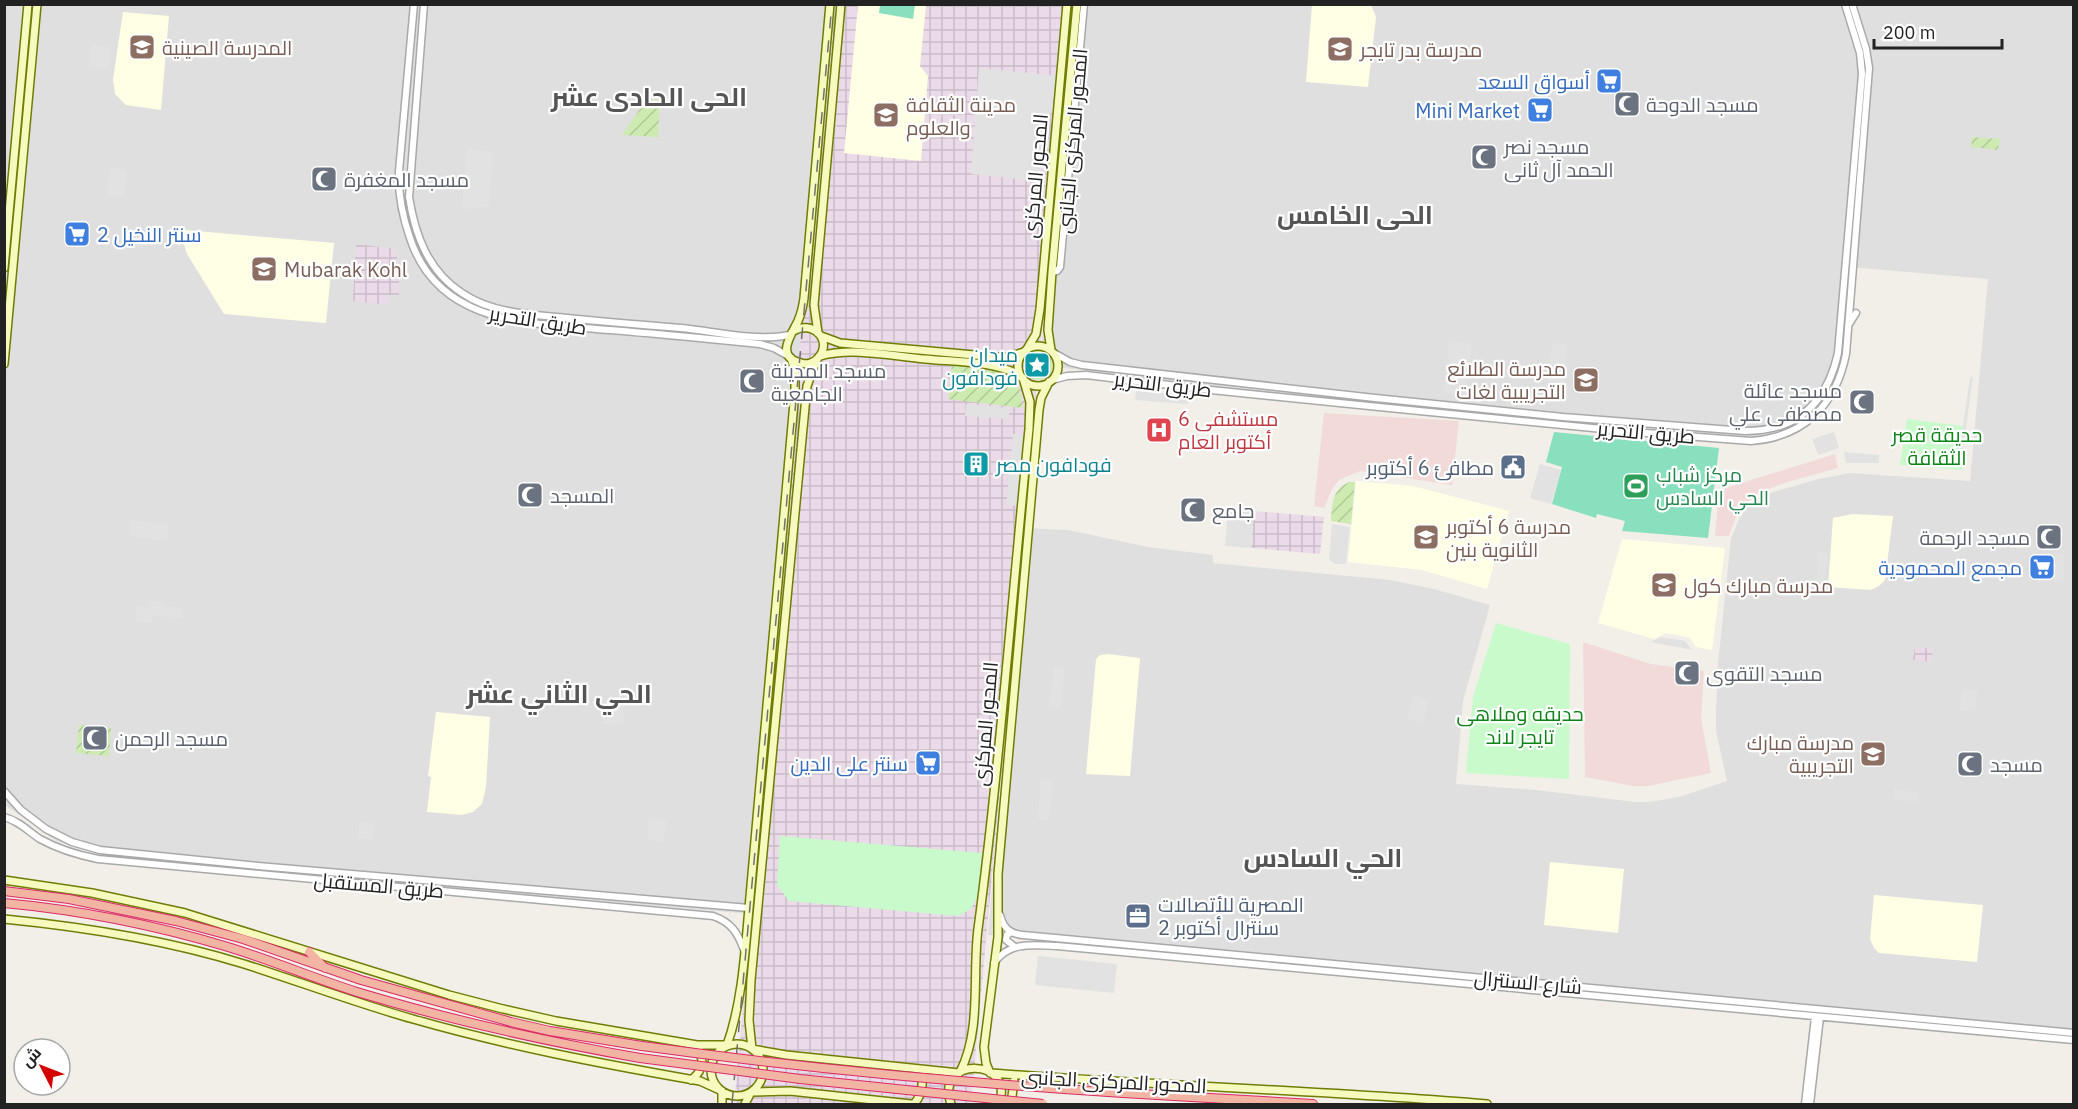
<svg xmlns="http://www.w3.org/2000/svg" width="2078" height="1109" font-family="'IBM Plex Sans',Cairo,sans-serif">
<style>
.residential{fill:#e0dfdf}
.commercial{fill:#f2dad9}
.industrial{fill:url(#industrial-grid)}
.education{fill:#ffffe5}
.park{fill:#c8facc}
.garden{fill:url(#garden-furrows)}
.pitch{fill:#88e0be}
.parking{fill:#e2e2e2}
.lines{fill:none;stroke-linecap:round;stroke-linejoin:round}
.tertiary-casing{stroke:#a9a9a9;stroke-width:9}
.secondary-casing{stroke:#707d05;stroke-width:10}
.trunk-casing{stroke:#dc2a67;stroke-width:10}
.tertiary{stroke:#fff;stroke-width:6}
.secondary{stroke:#f7fabf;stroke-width:7}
.trunk{stroke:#f2b4a3;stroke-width:8}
.rail{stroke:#707070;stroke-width:1.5;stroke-dasharray:12 12;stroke-linecap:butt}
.trunk-bridge-casing{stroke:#dc2a67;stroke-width:10;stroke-linecap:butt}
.trunk-bridge{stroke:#f2b4a3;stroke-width:8}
.labels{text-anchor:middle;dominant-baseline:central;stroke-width:4.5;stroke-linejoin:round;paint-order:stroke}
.education-label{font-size:20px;fill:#785e54;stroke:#fff;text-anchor:start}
.shop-label{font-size:20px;fill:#366cbe;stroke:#fff;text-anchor:end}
.worship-label{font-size:20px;fill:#5b616d;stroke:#fff;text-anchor:start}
.street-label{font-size:20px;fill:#222;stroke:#fff}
.culture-label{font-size:20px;fill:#0d838f;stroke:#fff;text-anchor:end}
.health-label{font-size:20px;fill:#be3a42;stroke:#fff;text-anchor:start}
.park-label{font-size:20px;fill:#0c8416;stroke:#fff}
.service-label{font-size:20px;fill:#4e5e75;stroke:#fff;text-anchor:end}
.leisure-label{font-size:20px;fill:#27864d;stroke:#fff;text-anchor:start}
.district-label{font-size:26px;font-weight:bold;fill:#555;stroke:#fff}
</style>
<defs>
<pattern id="industrial-grid" width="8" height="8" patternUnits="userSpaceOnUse" patternTransform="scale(1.5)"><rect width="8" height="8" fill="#ebdbe8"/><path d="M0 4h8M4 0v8" fill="none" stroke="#c9bcc7"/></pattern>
<pattern id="garden-furrows" width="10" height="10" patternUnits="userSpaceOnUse" patternTransform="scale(1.5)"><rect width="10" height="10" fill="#cdebb0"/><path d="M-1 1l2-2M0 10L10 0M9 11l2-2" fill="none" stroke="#b0c997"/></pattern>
</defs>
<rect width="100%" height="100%" fill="#f2efe9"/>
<path class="residential" d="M5,5H835L800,345L783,578L752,914L548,897L102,855L56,841L5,805Z
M1072,5H2073V1036L1437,979L988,935L1024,528L1068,530L1148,547L1213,555V563L1390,580L1434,589L1490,605L1463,701L1456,784L1536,790L1635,802H1649L1679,797L1727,781L1716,731V711L1718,664L1731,538L1739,519L1746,509L1763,495L1818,479L1850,473L1970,481L1988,279L1850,267L1841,361L1834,382L1825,398L1809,415L1783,431L1761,437L1534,419L1283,394L1040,365Z"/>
<path class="commercial" d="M1324,413L1459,421L1452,485L1360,471L1339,480L1332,489L1324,508L1314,506Z
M1835,454L1838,468L1787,482L1758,493L1738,511L1729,536H1715L1719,490Z
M1583,642L1651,664L1704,671L1701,718L1711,773L1648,786H1633L1585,777Z"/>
<path class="industrial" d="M835,5H1072L971,1104H734L783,578L800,345Z
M356,244L395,249L399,267V295H388V305L353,301Z
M1254,511L1324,517L1320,554L1251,548Z
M1915,647L1933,649L1931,662L1913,660Z"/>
<path class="education" d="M858,5H926L920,66L928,76L921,161L844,153Z
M1312,5H1371L1376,17L1368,87L1306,82Z
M123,12L169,16L161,110L126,105L115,94L113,79Z
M185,230L334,243L326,323L224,314L187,254L183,241Z
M1356,481L1413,486L1509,511L1487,589L1422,570L1348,562Z
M1852,514L1893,516L1885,580L1879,586L1871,590L1828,587L1833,518Z
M1622,539L1725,548L1712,650L1696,647L1690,638L1678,635L1666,633L1654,639L1598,623Z
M1108,654L1140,658L1130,776L1086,774L1096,659L1100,655Z
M436,712L490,717L486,787L482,804L473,812L462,815L427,812L431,777L428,776Z
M1550,862L1624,869L1618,933L1544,925Z
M1874,895L1983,905L1977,962L1879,953L1874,948L1870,939Z"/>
<path class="park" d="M1907,419L1963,426L1960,455L1963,460L1962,470L1900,465Z
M1496,623L1570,644L1569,779L1466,773L1473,697Z
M780,836L982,853L978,895L971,909L958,916L789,901L777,885Z"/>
<path class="garden" d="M647,99L660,100L658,137L622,135Z
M1972,137L2000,139L1998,150L1971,147Z
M1024 365a15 15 0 1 1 30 0a15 15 0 1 1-30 0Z
M952,365L1002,372C1018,378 1021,392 1023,408L948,399Z
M1349,482H1355L1351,524L1331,521C1332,504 1332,490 1349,482Z
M79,725L111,728L109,756L76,753Z"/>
<path class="pitch" d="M880,5H915L913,19L879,13Z
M1554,432L1719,448L1708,538L1622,531L1625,521L1597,514L1596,518L1552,504L1562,467L1546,462Z"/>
<path class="parking" d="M91,45L111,47L109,69L89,67Z
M979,68L1057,76L1039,181L971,174Z
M467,149L493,152L489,207L462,209Z
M110,167L127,170L124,198L107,196Z
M1449,341L1472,344L1466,396L1443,393Z
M1552,342L1567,345L1562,397L1546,396Z
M1973,376L1962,458L1960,455L1963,426L1970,378Z
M1136,391L1189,395L1188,404L1135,400Z
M966,404L1010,408L1009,419L965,416Z
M1834,432L1839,448L1818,455L1812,439Z
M1013,434L1025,435L1018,506L1006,505Z
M1844,452L1879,455V463H1846Z
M1540,464L1561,470L1551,504L1530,498Z
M1228,509L1254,511L1251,548L1225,546Z
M131,520L169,525L167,541L129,536Z
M1332,524L1350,527L1346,563L1344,564H1336L1329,560Z
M1818,551L1828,553L1825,579L1828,581L1827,587L1816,586Z
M2056,554L2065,555L2063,583L2054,582Z
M148,600L163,602V606L181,608V614L185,615V619L153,615L152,623L135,621L137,606L152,607L148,605Z
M1661,637L1685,641L1692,650L1651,642Z
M1054,667L1065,668L1061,707L1049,706Z
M1962,689L1978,691L1975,711L1959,710Z
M1414,695L1429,701L1423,723L1406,718Z
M604,702L625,703L623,725L602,723Z
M1041,779L1053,780L1049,820L1038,819Z
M1894,789L1919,793L1917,802L1893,799Z
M649,818L666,820L664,842L647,840Z
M360,821L375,823L372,840L358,838Z
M1038,956L1117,964L1114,993L1035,985Z"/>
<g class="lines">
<defs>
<path id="tertiary" d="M414,4L399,171C398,195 402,215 410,238C439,327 532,323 610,330C660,334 710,339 760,344L774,348L790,357
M424,4L409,197C415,235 428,271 462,293C475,302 492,308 508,311C527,315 548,316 567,318C605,322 643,325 681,328C714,331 757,342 789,335
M1052,272L1057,271L1060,267L1084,4
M1849,324L1856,313
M1054,353L1070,362L1082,365L1375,398L1563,417L1745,431C1797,431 1827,403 1838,353L1862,74L1860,53L1845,4
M1052,380L1067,376L1086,375L1211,390L1389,408L1633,432L1751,441C1804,437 1836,405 1846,354L1869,68L1866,49L1852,4
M4,791L21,810L46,829L72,842L100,850L258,866L749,908
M4,817C19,821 28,831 40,839C58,849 78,855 98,859L713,916C731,922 738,933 744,950
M1000,915C1003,928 1010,934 1023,935L2074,1033
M1011,932L1007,935L1006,940L1015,947
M994,963C1009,941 1034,945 1057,946L2074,1040
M1805,1104L1815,1017
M1810,1104L1820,1017"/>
<path id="secondary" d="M4,268L28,4
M792,332C812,318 834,341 818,358C814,363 807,365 801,363C774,357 792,334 798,321C801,314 803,306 804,298L830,4
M818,333L814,305L841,4
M821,336L840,343L997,357H1008L1024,352
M1018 366a20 20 0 1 1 40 0a20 20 0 1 1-40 0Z
M1027,349L1036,334L1040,309L1067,4
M1051,350L1048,330L1052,272L1077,4
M820,356C853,347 891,356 925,359C956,362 992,361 1020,375
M817,359L807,386L751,980L749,1020L752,1049L786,1055L959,1073
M4,364L37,4
M4,880L92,893L185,913L449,995L499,1008L556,1021L697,1045H727C742,1003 745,952 749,908L795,391V371L791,358
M4,919C85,927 167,940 244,964C301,982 356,1003 413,1019C507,1046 603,1064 700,1081L722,1091V1104
M711 1070a26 26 0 1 1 52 0a26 26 0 1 1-52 0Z
M960,1072C982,1029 972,976 978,929C1000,763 1012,596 1029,429L1030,402L1023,378
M990,1073L986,1063L984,1047L998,937V874L1039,410L1041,398L1049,382
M992,1073C1157,1086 1322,1090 1487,1104
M691,1080C702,1072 704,1063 700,1051
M745,1104L751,1092L790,1091L911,1104
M914,1104C922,1095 924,1086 921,1074
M951,1104C934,1056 1016,1057 999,1104
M1011,1104L1014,1081"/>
<path id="trunk" d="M4,891L69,899L176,921L243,939L361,980L511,1022L550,1031L642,1046
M4,903C80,910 155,925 228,947C271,960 313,978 357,992C450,1020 544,1041 640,1058
M309,952L325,968
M1123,1093L1313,1104"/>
</defs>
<use href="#tertiary" class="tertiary-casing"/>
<use href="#secondary" class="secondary-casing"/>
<use href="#trunk" class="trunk-casing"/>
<use href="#tertiary" class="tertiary"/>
<use href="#secondary" class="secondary"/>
<use href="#trunk" class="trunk"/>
<path class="rail" d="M732,1104L832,4"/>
<defs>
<path id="trunk-bridge" d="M642,1046C802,1068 963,1083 1123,1093
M640,1058L800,1079L1043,1104"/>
</defs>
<use href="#trunk-bridge" class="trunk-bridge-casing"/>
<use href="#trunk-bridge" class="trunk-bridge"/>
</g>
<defs>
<symbol id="school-square" viewBox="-11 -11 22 22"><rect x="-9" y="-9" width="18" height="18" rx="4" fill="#8d6e63" stroke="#fff"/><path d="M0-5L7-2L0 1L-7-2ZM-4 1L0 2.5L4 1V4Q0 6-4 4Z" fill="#fff"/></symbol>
<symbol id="supermarket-square" viewBox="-11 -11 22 22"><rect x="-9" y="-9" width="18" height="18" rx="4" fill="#3f7fe0" stroke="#fff"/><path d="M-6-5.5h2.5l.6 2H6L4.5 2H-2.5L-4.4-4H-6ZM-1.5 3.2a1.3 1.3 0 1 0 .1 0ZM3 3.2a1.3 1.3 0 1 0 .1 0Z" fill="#fff"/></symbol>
<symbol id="mosque-square" viewBox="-11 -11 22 22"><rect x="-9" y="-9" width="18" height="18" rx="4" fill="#6b7280" stroke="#fff"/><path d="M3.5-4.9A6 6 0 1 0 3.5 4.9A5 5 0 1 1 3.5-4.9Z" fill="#fff"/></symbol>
<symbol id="university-square" viewBox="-11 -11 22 22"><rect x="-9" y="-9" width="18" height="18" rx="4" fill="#8d6e63" stroke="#fff"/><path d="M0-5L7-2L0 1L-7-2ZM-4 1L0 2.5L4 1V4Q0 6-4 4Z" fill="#fff"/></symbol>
<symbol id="sight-square" viewBox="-11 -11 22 22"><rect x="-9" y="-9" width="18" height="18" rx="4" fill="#0f9aa8" stroke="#fff"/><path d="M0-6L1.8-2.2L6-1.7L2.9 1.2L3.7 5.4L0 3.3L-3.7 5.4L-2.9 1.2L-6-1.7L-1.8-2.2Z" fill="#fff"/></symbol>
<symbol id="hospital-square" viewBox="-11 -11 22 22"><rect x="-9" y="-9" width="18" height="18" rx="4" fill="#e0444e" stroke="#fff"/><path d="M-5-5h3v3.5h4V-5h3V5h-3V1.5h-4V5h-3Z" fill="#fff"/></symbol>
<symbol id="building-square" viewBox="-11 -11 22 22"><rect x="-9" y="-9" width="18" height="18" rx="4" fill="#0f9aa8" stroke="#fff"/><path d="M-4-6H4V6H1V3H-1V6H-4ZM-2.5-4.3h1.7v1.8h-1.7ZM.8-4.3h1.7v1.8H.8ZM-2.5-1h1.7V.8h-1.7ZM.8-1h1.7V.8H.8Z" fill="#fff"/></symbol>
<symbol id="civic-square" viewBox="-11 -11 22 22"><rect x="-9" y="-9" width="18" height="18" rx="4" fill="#5c6f8a" stroke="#fff"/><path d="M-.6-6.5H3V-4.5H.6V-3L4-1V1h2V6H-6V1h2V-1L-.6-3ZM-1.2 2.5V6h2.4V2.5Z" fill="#fff"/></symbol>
<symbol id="stadium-square" viewBox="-11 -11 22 22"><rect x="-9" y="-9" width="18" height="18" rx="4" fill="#2e9e5b" stroke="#fff"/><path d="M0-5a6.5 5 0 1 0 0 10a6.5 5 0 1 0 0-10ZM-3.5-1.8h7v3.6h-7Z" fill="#fff"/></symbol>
<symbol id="office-square" viewBox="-11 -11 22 22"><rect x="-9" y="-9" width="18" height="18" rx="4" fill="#5c6f8a" stroke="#fff"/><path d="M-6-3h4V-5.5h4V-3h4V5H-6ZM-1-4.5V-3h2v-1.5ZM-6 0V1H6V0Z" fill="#fff"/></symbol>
</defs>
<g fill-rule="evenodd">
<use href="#school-square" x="127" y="32" width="30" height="30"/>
<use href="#school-square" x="1325" y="34" width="30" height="30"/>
<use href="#supermarket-square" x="1594" y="66" width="30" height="30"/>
<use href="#mosque-square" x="1612" y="89" width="30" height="30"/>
<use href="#supermarket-square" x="1525" y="95" width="30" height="30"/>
<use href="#university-square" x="871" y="100" width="30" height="30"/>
<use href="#mosque-square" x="1469" y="142" width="30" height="30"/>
<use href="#mosque-square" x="309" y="164" width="30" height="30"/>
<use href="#supermarket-square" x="62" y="219" width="30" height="30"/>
<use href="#university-square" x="249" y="254" width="30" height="30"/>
<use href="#sight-square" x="1022" y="350" width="30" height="30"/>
<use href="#school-square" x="1571" y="365" width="30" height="30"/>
<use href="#mosque-square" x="737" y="366" width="30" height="30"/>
<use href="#mosque-square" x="1847" y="387" width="30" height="30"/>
<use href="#hospital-square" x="1144" y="415" width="30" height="30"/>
<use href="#building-square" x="961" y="449" width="30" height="30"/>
<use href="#civic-square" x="1498" y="452" width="30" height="30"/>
<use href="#stadium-square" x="1621" y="471" width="30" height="30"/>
<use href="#mosque-square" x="515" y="480" width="30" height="30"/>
<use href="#mosque-square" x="1178" y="495" width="30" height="30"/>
<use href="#school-square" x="1411" y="522" width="30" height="30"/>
<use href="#mosque-square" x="2034" y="522" width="30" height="30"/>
<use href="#supermarket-square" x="2027" y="552" width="30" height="30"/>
<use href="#school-square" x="1649" y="570" width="30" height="30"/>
<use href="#mosque-square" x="1672" y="658" width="30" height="30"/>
<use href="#mosque-square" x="80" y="723" width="30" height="30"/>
<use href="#school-square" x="1858" y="739" width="30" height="30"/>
<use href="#supermarket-square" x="913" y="748" width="30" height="30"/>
<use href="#mosque-square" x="1955" y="749" width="30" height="30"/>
<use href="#office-square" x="1123" y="901" width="30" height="30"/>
</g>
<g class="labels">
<g class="education-label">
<text x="162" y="47">المدرسة الصينية</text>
<text x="1360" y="49">مدرسة بدر تايجر</text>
<text x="906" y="104">مدينة الثقافة<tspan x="906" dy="23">والعلوم</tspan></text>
<text x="284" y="269">Mubarak Kohl</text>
<text x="1566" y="368" text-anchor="end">مدرسة الطلائع<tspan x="1566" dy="23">التجريبية لغات</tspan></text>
<text x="1446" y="526">مدرسة 6 أكتوبر<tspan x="1446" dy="23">الثانوية بنين</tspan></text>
<text x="1684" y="585">مدرسة مبارك كول</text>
<text x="1854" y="742" text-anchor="end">مدرسة مبارك<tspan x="1854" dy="23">التجريبية</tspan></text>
</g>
<g class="shop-label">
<text x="1590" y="81">أسواق السعد</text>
<text x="1520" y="110">Mini Market</text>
<text x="97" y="234" text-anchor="start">سنتر النخيل 2</text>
<text x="2022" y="567">مجمع المحمودية</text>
<text x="908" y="763">سنتر على الدين</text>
</g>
<g class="worship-label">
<text x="1646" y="104">مسجد الدوحة</text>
<text x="1504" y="146">مسجد نصر<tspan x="1504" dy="23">الحمد آل ثانى</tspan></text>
<text x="344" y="179">مسجد المغفرة</text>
<text x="771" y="370">مسجد المدينة<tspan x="771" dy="23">الجامعية</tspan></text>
<text x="1842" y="390" text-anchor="end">مسجد عائلة<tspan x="1842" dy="23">مصطفى علي</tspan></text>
<text x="550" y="495">المسجد</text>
<text x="1212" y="510">جامع</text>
<text x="2030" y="537" text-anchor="end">مسجد الرحمة</text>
<text x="1706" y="673">مسجد التقوى</text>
<text x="115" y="738">مسجد الرحمن</text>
<text x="1990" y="764">مسجد</text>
</g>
<g class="street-label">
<text transform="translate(1072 141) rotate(-85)">المحور المركزى الجانبى</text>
<text transform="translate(1035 176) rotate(-85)">المحور المركزى</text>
<text transform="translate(538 320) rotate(9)">طريق التحرير</text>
<text transform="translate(1163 384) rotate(7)">طريق التحرير</text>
<text transform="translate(1646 432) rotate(5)">طريق التحرير</text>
<text transform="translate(985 724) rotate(-85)">المحور المركزى</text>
<text transform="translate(379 885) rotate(5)">طريق المستقبل</text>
<text transform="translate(1528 982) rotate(5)">شارع السنترال</text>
<text transform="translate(1114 1081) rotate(3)">المحور المركزى الجانبى</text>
</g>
<g class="culture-label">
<text x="1018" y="354">ميدان<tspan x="1018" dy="23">فودافون</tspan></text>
<text x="996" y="464" text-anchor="start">فودافون مصر</text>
</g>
<g class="health-label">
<text x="1178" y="418">مستشفى 6<tspan x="1178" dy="23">أكتوبر العام</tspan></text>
</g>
<g class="park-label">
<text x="1937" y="434">حديقة قصر<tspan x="1937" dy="23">الثقافة</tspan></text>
<text x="1520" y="713">حديقه وملاهى<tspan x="1520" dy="23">تايجر لاند</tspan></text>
</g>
<g class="service-label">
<text x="1494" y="467">مطافئ 6 أكتوبر</text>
<text x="1158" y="904" text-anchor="start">المصرية للأتصالات<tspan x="1158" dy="23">سنترال أكتوبر 2</tspan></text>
</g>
<g class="leisure-label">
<text x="1656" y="474">مركز شباب<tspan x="1656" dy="23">الحي السادس</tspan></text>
</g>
<g class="district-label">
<text x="649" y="96">الحى الحادى عشر</text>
<text x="1355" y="214">الحى الخامس</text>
<text x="559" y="693">الحي الثاني عشر</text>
<text x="1323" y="857">الحي السادس</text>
</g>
</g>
<rect width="2078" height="1109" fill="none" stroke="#222222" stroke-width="12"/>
<g transform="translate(42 1067) rotate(312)"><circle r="28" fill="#ffffff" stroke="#a7a7a7" stroke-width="1.5"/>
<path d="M0-4.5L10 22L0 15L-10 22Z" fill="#d40000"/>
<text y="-9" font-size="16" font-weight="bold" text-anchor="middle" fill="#222222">ش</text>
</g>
<path d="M1874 39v9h128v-9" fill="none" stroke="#222222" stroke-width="3"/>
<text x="1883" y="39" font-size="18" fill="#222222" stroke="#ffffff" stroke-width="4.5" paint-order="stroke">200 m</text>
</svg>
